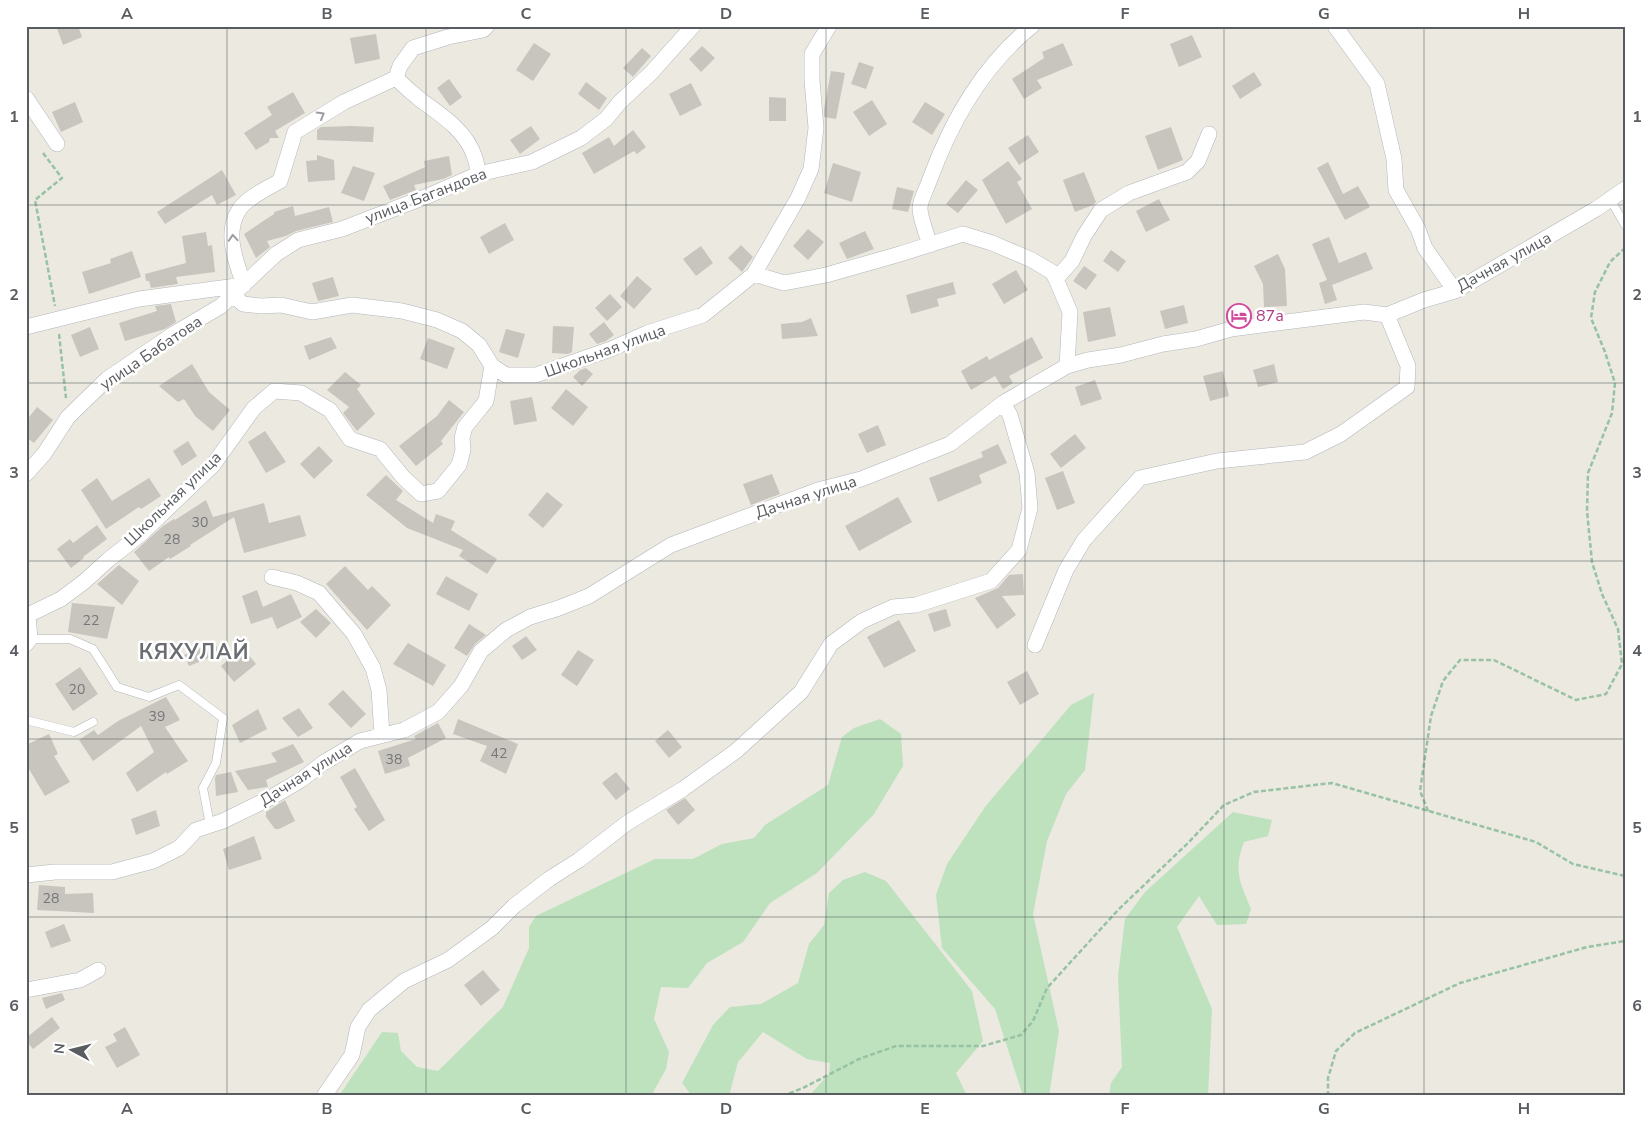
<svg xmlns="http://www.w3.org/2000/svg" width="1651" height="1122" font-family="'Nunito Sans',sans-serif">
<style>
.green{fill:#bde2bd}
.building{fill:#c8c5bf}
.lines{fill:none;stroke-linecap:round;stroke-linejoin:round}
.lane-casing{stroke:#b3b6ba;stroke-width:9}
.street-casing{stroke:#b3b6ba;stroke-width:16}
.path{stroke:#97c2a3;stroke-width:2.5;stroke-dasharray:5 2.5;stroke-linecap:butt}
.lane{stroke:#fff;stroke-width:8}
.street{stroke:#fff;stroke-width:15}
.oneway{stroke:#9b9da0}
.grid{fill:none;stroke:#595c60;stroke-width:1;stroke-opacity:0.55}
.labels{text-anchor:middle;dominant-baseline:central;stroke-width:5;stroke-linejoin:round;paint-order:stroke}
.number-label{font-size:14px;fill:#757678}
.street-label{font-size:16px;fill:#595c60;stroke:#fff}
.hotel-label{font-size:16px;fill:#b23c85;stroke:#fff;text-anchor:start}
.district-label{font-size:21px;font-weight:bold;letter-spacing:1px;fill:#6a6e72;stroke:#fff}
.neatline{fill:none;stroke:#595c60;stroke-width:2}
.grid-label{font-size:16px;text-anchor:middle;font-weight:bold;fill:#595c60}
</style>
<rect width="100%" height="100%" fill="#ebe9e0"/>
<path class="green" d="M1094,693L1085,770L1066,794L1047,841L1033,914L1059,1031L1049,1096H1023L995,1009L942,948L936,895L947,864L985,807L1071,705Z
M880,719L901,734L903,766L874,814L817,873L770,903L743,942L707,963L688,988L661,987L654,1019L669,1052L666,1069L651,1096H339L382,1032L398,1033L401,1051L417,1067L438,1071L503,1007L529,948V927L536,916L655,859H693L722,844L754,838L765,825L828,785L842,737L854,728Z
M1233,812L1272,820L1268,836L1244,842C1233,871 1240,882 1251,909L1246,924L1217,925L1199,896L1177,927L1212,1009L1208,1096H1109L1111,1083L1122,1067L1118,976L1125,919L1145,892Z
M865,872L886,881L972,991L983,1041L956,1073L967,1096H809L829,1074L830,1063L807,1059L763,1032L738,1062L729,1096H692L682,1083L713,1025L730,1007L761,1004L798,983L809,944L824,925L829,893L843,880Z"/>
<path class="building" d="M56,26H78L82,37L63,45Z
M376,34L380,59L355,64L350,38Z
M1192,35L1202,57L1179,67L1170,44Z
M534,43L551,54L533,81L516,70Z
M1063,43L1073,65L1037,80L1042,88L1024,99L1012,79L1044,58L1042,52Z
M702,46L715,58L701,72L689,59Z
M642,48L651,56L633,77L623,68Z
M859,62L874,67L866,89L851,84Z
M831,71L845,73L836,119L824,117V109Z
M1254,72L1262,85L1240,99L1232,86Z
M449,79L462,97L450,106L437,88Z
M586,82L607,98L599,110L578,94Z
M691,83L702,105L680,116L669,94Z
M293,92L305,113L275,131L279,138H270L269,142L256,150L244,133L272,115L267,107Z
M769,97L786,98V121H769Z
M872,100L887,124L869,136L853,112Z
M75,102L83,122L61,132L52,112Z
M925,102L945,114L932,135L912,122Z
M351,126L374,127L373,142L317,140V130L321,127Z
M531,126L540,139L520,154L510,140Z
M1171,127L1183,160L1158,170L1145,136Z
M633,130L646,147L637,154L634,151L594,174L582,153L609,137L614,146Z
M1028,135L1039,152L1019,165L1008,148Z
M317,155L334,160L335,180L308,182L306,161L317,160Z
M449,156L452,175L443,179L414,185L416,190L390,200L383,186L425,167L424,161Z
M1008,161L1022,179L1017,182L1032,209L1006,224L982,180Z
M1328,162L1343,194L1358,186L1370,207L1345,220L1317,168Z
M833,163L861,172L852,202L824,193Z
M353,166L375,173L364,201L341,193Z
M222,170L236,195L217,205L212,195L165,224L157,212Z
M1084,172L1096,202L1093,205L1075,212L1063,180Z
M966,180L978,190L958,213L946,204Z
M897,187L914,191L908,212L892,209Z
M1159,199L1170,220L1146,232L1136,211Z
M293,206L295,216L329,207L333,222L296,231L286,236L267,241L270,247L256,258L244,234L274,214V212Z
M505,223L514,240L489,254L480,237Z
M808,229L824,242L808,260L793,246Z
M865,231L874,249L847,259L839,243Z
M206,232L208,246L212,245L215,272L176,277L178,284L151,288L149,281H146L145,274L186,263L182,236Z
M1329,237L1339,263L1366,252L1373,269L1332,285L1337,300L1325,304L1319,283L1327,280L1312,244Z
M741,245L753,257L742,272L728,258Z
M701,246L713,263L696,276L683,259Z
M1111,250L1126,261L1118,272L1103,261Z
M132,251L141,277L89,294L82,272L111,263L110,259Z
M1278,254L1285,269L1287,306L1264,307L1263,284L1254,266Z
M1084,266L1097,275L1086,290L1073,281Z
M1016,270L1028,290L1004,304L992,284Z
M637,276L652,289L634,309L620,296Z
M333,277L339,296L318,301L312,283Z
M953,282L956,294L937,299L939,306L911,314L906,295Z
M610,294L622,307L607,321L595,308Z
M171,304L176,322L165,329L125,341L119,323L157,311L155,306Z
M1184,305L1188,323L1165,329L1160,311Z
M1110,307L1116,336L1088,342L1083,312Z
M811,318L818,336L782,339L781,324L802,322Z
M604,322L614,335L606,341L597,344L589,334Z
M553,326L574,327L572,352L568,354L552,353Z
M90,327L99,349L80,357L71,335Z
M506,329L525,334L518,358L499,352Z
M331,337L337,348L309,360L304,346Z
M1032,337L1043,358L1009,376L1013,383L1003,389L995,376L971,390L961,371L987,356L989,360Z
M428,338L455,348L447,369L420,359Z
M192,364L209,392L230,410L213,431L195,416L184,399L178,402L159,386Z
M1274,364L1278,382L1258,387L1253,370Z
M586,368L593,374L582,386L573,377L580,370Z
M1223,371L1229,396L1210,401L1203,376Z
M345,372L361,385L357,389L375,414L357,431L343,413L349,407L327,390Z
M1095,380L1102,399L1081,406L1075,387Z
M566,389L588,407L573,426L551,408Z
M532,397L537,421L514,425L510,401Z
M449,400L464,412L441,441L443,444L416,466L399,446L437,416Z
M37,407L53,420L34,443L26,437V421Z
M878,425L886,445L867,453L858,434Z
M265,431L286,462L266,473L248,442Z
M1075,434L1086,448L1061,468L1050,454Z
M188,441L197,456L182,466L173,451Z
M998,444L1007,463L979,475L982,483L938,502L929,478L983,457L981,452Z
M319,446L333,461L314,479L300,464Z
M1063,471L1075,503L1057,510L1045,478Z
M772,474L780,494L751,505L743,484Z
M386,475L403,491L396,500L433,523L436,514L455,521L451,530L497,559L487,574L459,556L463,550L407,528L366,495Z
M97,478L112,501L149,478L161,496L141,509L139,507L106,529L81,490Z
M547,492L563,505L543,528L528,515Z
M898,497L912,522L859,551L845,526Z
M206,500L213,517L264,503L269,523L300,515L306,536L244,553L234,517L190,545L191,546L170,559L169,557L149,571L134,552L163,526L174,519L175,520Z
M97,525L107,539L83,557L84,558L71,568L57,549L70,539L73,543Z
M119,565L139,581L122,605L97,584Z
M345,566L368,590L372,586L391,605L367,630L326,584Z
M1023,574L1024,595L1002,596L1016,615L997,629L975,598L998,588L1009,575Z
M446,576L478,594L469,611L436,594Z
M257,590L263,607L291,594L302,617L277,629L272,617L251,624L242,596Z
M72,603L115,607L107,639L68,632Z
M316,609L331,623L316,638L300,622Z
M946,609L951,626L934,632L928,614Z
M899,620L916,651L884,668L867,637Z
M469,624L486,635L475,644L467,656L454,648Z
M526,636L537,650L522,660L512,646Z
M215,642L219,654L189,666L184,655Z
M408,643L446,665L433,686L393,664Z
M243,648L256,664L234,682L221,666Z
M578,650L594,660L577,686L561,675Z
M80,667L98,694L73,711L55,684Z
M1027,671L1039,694L1020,705L1007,682Z
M343,690L366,714L351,728L328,704Z
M166,697L180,720L165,727L188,761L167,774L166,772L137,792L126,773L154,752L141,726L93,761L79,740L94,730L98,735L118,721Z
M299,708L313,728L298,737L282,718Z
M258,709L267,729L240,743L232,725Z
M458,719L518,744L506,774L480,761L487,746L453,734Z
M438,723L446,738L408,758L410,766L385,774L378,751L416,739L414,736Z
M668,730L682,747L669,758L655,741Z
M49,734L58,754L54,756L70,782L45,796L26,764V745Z
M293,744L304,762L266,780L268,787L248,790L235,771L277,762L271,753Z
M355,768L385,820L369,831L354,809L357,807L340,777Z
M231,772L238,792L216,796L215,778L216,775Z
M616,772L630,789L616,800L602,783Z
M685,798L695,810L678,825L666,810Z
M285,800L295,821L279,829H275L266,817V812Z
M156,810L160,826L136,835L131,819Z
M254,836L262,859L229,870L223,849Z
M39,885L65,887V894L93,893L94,913L37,910Z
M64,924L71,941L51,948L45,932Z
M483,970L500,990L481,1006L464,985Z
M62,993L65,1000L46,1009L42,998Z
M52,1017L60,1028L33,1049L26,1041V1038Z
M125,1027L140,1055L117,1068L105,1047L117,1041L113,1034Z"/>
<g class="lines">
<defs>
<path id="lane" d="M1610,199L1625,225
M30,639H70L93,649L117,687L149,697L179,685L223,718L216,763L203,788L210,825
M26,720L74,732L93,722"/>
<path id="street" d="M1335,26L1377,84L1394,159L1396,190L1418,229L1425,248L1455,291
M396,78C404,86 413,94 422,101C443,116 467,132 475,158C477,163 477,169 478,174
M396,78L400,66L413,48L448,37L483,30L487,26
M26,98L57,144
M930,245C927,235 920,218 920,208C920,200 927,188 930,179C951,122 983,65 1032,26
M754,274L784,283L826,275L900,254L963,234L992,243L1032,260L1052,272L1056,279L1070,312L1067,366
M1056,279L1072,261L1084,236L1101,210L1129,193L1187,172L1198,161L1209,134
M244,285C236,262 224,233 239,210C246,198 268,188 280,181L295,132L344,102L396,78
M233,295L243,304L261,306L281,305L312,312L352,305L402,311L437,320L462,331L479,345L492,366
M26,327L139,299L244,285
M26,474L44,454L68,417L107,379L172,335L221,306L276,254L298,240L342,229L430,195L478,174L532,162L581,138L606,119L620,102L651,73L693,26
M272,577L297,583L319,593L354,634L373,668L379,690L382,735
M26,644L30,639L28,615L61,599L85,581L108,560L141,534L213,465L254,408L274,391L301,393L330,410L350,439L380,449L403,477L421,494L438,491L459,465L463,450L462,438L465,427L486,401L492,366L506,375H536L611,349L647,333L703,315L754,274L798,198L811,169L816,128L812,80V54L829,26
M1035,645L1066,570L1084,540L1140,478L1217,461L1305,452L1341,434L1407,387L1408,366L1387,315
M26,875L55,872H112L153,861L179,848L196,830L223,821L270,798L301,780L323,763L360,741L404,730L438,712L461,686L481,651L506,630L530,617L559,608L589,596L671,545L818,490L861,479L950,444L1003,403L1067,366L1088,360L1121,355L1163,344L1196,339L1231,329L1364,312L1387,315L1424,300L1455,291L1596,209L1625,189
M26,990L80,980L98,970
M324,1096L352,1055L358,1027L369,1010L404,981L448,960L492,928L514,906L549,879L579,860L627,823L683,789L736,751L801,692L831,644L862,621L893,607L916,605L991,581L1019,550L1030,508L1027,473L1010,415L1003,403"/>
</defs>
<use href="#lane" class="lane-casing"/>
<use href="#street" class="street-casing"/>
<path class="path" d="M43,153L62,178L35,200L55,306
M59,334L66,398
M1428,811L1420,791L1431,716L1443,681L1460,660H1494L1576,700L1606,694L1622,664L1618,629L1602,594L1592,562L1587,511L1588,473L1612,413L1615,383L1605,352L1591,318L1595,292L1610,262L1625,248
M782,1096L803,1088L859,1059L896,1046H983L1021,1035L1033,1021L1047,988L1118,910L1188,843L1224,805L1254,792L1332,783L1536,842L1573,864L1625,876
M1328,1096V1078L1336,1051L1355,1033L1460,983L1587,947L1625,941"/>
<use href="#lane" class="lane"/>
<use href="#street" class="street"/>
</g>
<defs><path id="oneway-chevron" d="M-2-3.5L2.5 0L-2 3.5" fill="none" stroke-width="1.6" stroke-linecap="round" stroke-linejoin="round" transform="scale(1.25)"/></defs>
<g class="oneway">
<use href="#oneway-chevron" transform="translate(321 115) rotate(-30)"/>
<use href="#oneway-chevron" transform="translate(233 238) rotate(-94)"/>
</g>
<path class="grid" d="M227,26V1096M426,26V1096M626,26V1096M826,26V1096M1025,26V1096M1224,26V1096M1424,26V1096M26,205H1625M26,383H1625M26,561H1625M26,739H1625M26,917H1625"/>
<defs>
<symbol id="hotel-ring" viewBox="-11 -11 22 22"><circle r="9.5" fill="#fff" stroke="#d1479c" stroke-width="1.5"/><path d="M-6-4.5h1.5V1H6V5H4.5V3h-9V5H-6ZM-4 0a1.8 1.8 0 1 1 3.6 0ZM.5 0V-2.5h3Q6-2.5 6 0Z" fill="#d1479c"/></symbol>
</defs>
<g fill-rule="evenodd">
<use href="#hotel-ring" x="1225" y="302" width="28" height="28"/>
</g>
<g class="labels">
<g class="number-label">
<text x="200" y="522">30</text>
<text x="172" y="539">28</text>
<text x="91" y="620">22</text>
<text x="77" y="689">20</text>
<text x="157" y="716">39</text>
<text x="499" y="753">42</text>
<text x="394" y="759">38</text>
<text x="51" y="898">28</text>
</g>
<g class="street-label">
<text transform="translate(426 196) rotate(-21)">улица Багандова</text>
<text transform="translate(1504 262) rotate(-29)">Дачная улица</text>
<text transform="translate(605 351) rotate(-20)">Школьная улица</text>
<text transform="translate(151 353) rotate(-34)">улица Бабатова</text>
<text transform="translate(806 497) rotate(-18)">Дачная улица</text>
<text transform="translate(173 499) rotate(-44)">Школьная улица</text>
<text transform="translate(306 774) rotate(-32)">Дачная улица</text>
</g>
<g class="hotel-label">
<text x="1256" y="316">87а</text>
</g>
<g class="district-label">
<text x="194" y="652">КЯХУЛАЙ</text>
</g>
</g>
<rect width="1651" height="1122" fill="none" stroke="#ffffff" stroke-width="55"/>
<g transform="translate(72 1050) rotate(277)" stroke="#ffffff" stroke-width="4" paint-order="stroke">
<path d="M0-4L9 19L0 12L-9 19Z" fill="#595c60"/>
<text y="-8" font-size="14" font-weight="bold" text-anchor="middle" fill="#595c60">N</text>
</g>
<rect x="28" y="28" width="1596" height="1066" class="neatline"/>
<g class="grid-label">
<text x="127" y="19">A</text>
<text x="327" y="19">B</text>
<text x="526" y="19">C</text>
<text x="726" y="19">D</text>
<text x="925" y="19">E</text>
<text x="1125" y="19">F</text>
<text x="1324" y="19">G</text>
<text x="1524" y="19">H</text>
<text x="14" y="122">1</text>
<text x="1637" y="122">1</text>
<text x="14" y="300">2</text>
<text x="1637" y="300">2</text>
<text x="14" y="478">3</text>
<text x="1637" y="478">3</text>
<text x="14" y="656">4</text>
<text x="1637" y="656">4</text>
<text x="14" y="833">5</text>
<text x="1637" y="833">5</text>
<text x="14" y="1011">6</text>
<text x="1637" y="1011">6</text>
<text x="127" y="1114">A</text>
<text x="327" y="1114">B</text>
<text x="526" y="1114">C</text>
<text x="726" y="1114">D</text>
<text x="925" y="1114">E</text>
<text x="1125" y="1114">F</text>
<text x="1324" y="1114">G</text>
<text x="1524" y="1114">H</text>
</g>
</svg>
